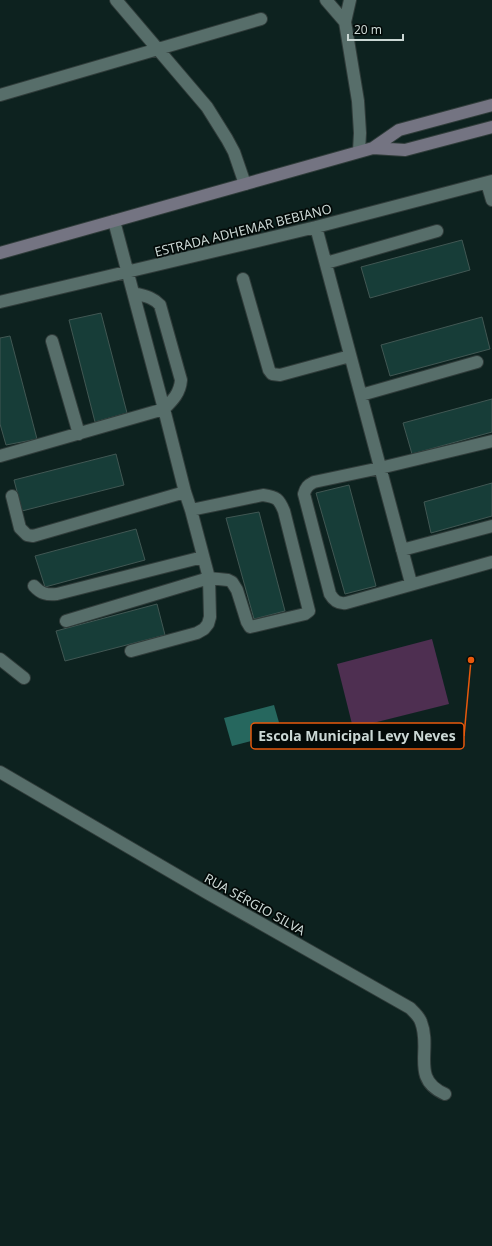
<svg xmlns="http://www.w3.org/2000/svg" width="492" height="1246" font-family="'Noto Sans',sans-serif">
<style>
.green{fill:#4e2f51}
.water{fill:#26675e}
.building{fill:#173d38;stroke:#415753}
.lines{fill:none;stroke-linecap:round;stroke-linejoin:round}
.street-casing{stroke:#303c3a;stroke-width:14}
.secondary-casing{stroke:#303c3a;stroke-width:14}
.street{stroke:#576e6a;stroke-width:12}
.secondary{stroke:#747482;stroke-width:12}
.labels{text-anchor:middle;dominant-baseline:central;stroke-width:3.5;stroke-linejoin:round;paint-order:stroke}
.street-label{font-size:13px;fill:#cad7d4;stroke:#030a08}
.leader{fill:none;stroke:#e8590c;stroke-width:1.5}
.callout-dot{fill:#e8590c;stroke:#030a08;stroke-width:1.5}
.callout{fill:#030a08;stroke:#e8590c;stroke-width:1.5}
.callout-label{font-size:14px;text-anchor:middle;font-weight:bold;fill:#cad7d4}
</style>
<rect width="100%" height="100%" fill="#0d221f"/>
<path class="green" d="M432,639L449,704L353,728L337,664Z"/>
<path class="water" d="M274,705L282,733L232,746L224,718Z"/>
<path class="building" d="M462,240L470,270L370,298L361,267Z
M101,313L127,413L95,422L69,320Z
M482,317L490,349L390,376L381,345Z
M10,336L37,439L6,445L0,424V338Z
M492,399V432L412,454L403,423Z
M116,454L124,485L22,511L14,480Z
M492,483V516L431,533L424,502Z
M349,485L376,586L345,594L316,493Z
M259,512L285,611L254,619L226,518Z
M136,529L145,560L45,587L35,556Z
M157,604L165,635L65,661L56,631Z"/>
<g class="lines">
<defs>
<path id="street" d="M116,0L207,107L227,139L234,152L245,184
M326,0L345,22
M350,0L345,22L358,101L360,133L359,151
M0,95L261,19
M487,183L492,200
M114,221L164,409L185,492L191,510L209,578L210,617L208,624L204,629L197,633L131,651
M316,227L411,583
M326,263L437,231
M243,279L269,370L272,374L280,375L350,356
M0,302L316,227L492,181
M52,341L79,434
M361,395L477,362
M492,441L380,468L314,482C308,485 306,487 304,494L330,594C334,601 338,604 346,603L492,562
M0,456L164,409C173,400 180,393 181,380L160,305C153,297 144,296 134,293
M12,496L20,528L27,535L33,536L185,492
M402,550L492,526
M34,586C41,594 47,595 57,594L203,557
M66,621L209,578L228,580L232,582L237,590L247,622L250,627L305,614L309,611L284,511C279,499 277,497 263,495L191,510
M0,659L24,678
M0,772L209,894L410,1008C414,1012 419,1016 421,1022C432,1050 410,1079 445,1094"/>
<path id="secondary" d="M373,148L399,130L492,105
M0,253L373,148L405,150L492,127"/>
</defs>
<use href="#street" class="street-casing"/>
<use href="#secondary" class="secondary-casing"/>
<use href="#street" class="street"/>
<use href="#secondary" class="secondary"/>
</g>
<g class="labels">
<g class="street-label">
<text transform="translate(243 230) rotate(-14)">ESTRADA ADHEMAR BEBIANO</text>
<text transform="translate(255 904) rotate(29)">RUA SÉRGIO SILVA</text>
</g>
</g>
<path class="leader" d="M471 660L464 736"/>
<circle class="callout-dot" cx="471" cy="660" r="4"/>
<rect class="callout" x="251" y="723" width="213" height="26" rx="4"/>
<g class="callout-label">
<text x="357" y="741">Escola Municipal Levy Neves</text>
</g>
<path d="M348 34v6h55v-6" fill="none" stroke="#cad7d4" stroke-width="2"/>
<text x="354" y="34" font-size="12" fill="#cad7d4" stroke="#030a08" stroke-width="3" paint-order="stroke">20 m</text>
</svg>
